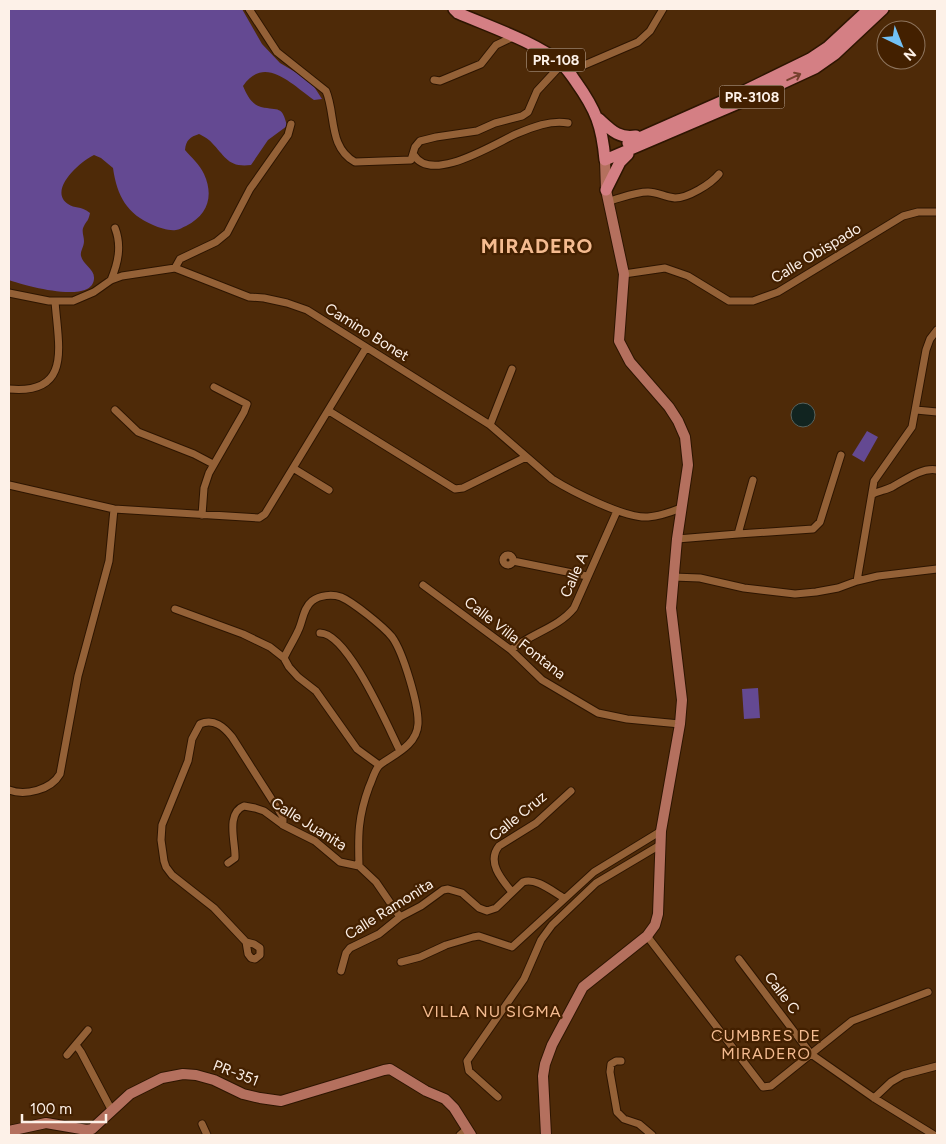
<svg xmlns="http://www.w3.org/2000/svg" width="946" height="1144" font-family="Figtree,sans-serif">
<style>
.green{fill:#644992}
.water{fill:#112420;stroke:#58625c}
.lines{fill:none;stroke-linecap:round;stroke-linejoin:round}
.street-casing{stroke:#2d1501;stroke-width:9}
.secondary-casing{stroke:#2d1501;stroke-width:12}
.primary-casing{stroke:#2d1501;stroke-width:14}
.street{stroke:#946137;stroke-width:7}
.secondary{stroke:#b4705e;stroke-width:10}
.primary{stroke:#d47f84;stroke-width:11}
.oneway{stroke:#76412e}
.labels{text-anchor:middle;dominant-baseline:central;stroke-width:4.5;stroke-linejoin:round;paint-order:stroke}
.shield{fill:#432000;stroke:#c5b2a2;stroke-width:1}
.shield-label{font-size:14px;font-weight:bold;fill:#fdf1e8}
.street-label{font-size:15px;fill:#fdf1e8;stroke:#432000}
.neighbourhood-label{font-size:16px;letter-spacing:1px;fill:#f4bb90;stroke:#432000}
.district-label{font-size:20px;font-weight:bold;letter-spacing:1px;fill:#f4bb90;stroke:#432000}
</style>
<rect width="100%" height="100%" fill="#4e2a08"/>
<path class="green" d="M9,9H242L262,44L280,63L302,76L313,85L322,99L314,100C292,85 265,54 243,86C247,95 251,104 261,107C279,111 282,105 287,126L268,140L251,165C228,168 225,156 212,143C209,139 203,136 199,134C190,137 186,140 185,150C191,157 200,165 204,174C214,196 208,215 186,226C183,227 179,230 176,230C169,231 160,228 153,225C127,214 117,196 113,168L101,158L94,155C82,160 47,190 68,204C75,209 80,205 90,213C88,222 87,220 84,226C81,231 84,236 84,241C84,247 80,251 81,256C83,265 95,269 94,279C92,305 23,285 9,280Z
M867,431L878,437L864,462L852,455Z
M758,688L760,718L744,719L742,689Z"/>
<path class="water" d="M791 415a12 12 0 1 1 24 0a12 12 0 1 1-24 0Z"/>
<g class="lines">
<defs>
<path id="street" d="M249,9L277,52L326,91C336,114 328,147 355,162L411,160L415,147L420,141L436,137L477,131L495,123L522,116L528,112L537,91L562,64
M568,72L638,42L650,31L663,9
M434,80L440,81L481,64L496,45L513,37
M414,155C431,184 494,144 516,134C533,127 550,120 568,123
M609,201C621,198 635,192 648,192C657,192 665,197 675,198C688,198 711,184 719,174
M175,268L180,259L216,242L227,233L250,189L288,135L291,124
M624,274L665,268L688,276L729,301H753L778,292L903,216L918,212H937
M111,280C118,263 122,246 115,228
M9,293L49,301H73L94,292L111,280L122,276L175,268L249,297L264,298L287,303L307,310L490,425L552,479C571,491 626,519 648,517C660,516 671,512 681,508
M9,389C73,395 58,345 55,301
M115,410L138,432L194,454L213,464
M916,410L937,412
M329,411L455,489L463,488L526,457
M490,425L512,369
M293,468L329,490
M753,480L738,534L813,529L820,522L841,455
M9,485L114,509L259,518L265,514L366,348
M873,494C879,491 886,490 892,487C905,480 922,467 937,470
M202,515L204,488L209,473L244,412L247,404L214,387
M677,539L738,534
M503 560a5 5 0 1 1 10 0a5 5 0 1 1-10 0Z
M513,561L587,576
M673,577L700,578L744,588L795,594L816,592L838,588L857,581L878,576L937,569
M857,581L874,481L912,427L926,350L930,339L937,330
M423,585L511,650L542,680L598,713L627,719L680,724
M175,609L243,634L270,647L284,658L289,667L298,677L316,691L357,749L379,765
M320,633C348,633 388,727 400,751
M511,650C531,633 558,628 574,608L617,511
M284,658C288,649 294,640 298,631C303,621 303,608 312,601C320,595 332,594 341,597C353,602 384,627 392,637C403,652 419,705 418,724C417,742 401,751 387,760C384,762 380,764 378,767C374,772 372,781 369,787C358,817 358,835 359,866
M9,790C25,796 51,790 60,774L78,676L109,561L114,509
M228,863L235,858C236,844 225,813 244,806L255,808L264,811L283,825L315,841L340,862L359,866L376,882L400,917
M512,892C502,880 486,862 499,846L536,823L571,791
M647,936L763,1087L771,1086L852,1021L928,992
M246,942L254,944L260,948V955L255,959L251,958L248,954L246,942L214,908L172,875L166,867L164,861L161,840L162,825L188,761L192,739L200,724C214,718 224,727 232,737L283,817V825
M739,959L811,1054L874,1098L934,1135
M401,962L420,957L446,945L473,937L479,936L512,947L594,872L661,831
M341,971L346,953L350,948L379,934L400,917L421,906L443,890L448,889L462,893L479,908L487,911L496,908L523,882C536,877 553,892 564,898
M76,1045L81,1052L112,1111
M67,1055L88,1030
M621,1061H616L611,1064L610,1072L617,1112L624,1119L639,1124L652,1135
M498,1097L469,1071L467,1061L524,979L541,940L552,925L596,883L660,845
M874,1098L891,1082L903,1075L937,1066
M202,1124L207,1135
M460,1135L467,1129"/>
<path id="secondary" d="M9,1131L46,1123L87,1130L92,1129L130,1094L162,1078L183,1074L196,1075L214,1080L243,1094L260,1098L281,1101L384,1070L390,1069L426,1091L445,1099L454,1108L471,1135
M546,1135L543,1076L545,1064L552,1045L583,987L647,936L655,925L658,914L661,831L680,724L682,700L671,608L677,539L688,465L685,437L678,421L669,407L630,362L619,341L624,274L606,190L605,160"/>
<path id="primary" d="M454,9L458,13C488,26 538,43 562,64C567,69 572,76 576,82C596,110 602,126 605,160L748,99L815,68L835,54L883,9
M599,119C611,130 619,139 636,136
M628,143L730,98L810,59L828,47L869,9
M606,190L620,162L628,154"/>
</defs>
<use href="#street" class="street-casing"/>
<use href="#secondary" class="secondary-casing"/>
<use href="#primary" class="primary-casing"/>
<use href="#street" class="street"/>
<use href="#secondary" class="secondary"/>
<use href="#primary" class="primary"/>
</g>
<defs><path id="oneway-shaft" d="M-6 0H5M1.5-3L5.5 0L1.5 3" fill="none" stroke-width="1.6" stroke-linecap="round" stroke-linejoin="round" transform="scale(1.25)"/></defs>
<use class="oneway" href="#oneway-shaft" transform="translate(794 77) rotate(-25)"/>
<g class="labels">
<g class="shield">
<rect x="527" y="48.5" width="58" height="23" rx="4"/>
<rect x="719.5" y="85.5" width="65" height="23" rx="4"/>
</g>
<g class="shield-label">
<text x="556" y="60">PR-108</text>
<text x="752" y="97">PR-3108</text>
</g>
<g class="street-label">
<text transform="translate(816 253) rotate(-31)">Calle Obispado</text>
<text transform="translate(367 332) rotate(32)">Camino Bonet</text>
<text transform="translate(574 575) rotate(-66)">Calle A</text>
<text transform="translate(515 638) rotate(38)">Calle Villa Fontana</text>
<text transform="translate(518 816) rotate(-39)">Calle Cruz</text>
<text transform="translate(309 824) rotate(32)">Calle Juanita</text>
<text transform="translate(389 909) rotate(-32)">Calle Ramonita</text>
<text transform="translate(782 993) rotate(53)">Calle C</text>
<text transform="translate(236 1073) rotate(21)">PR-351</text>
</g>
<g class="neighbourhood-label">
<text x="492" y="1011">VILLA NU SIGMA</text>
<text x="766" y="1035">CUMBRES DE<tspan x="766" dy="18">MIRADERO</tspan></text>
</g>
<g class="district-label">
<text x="537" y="246">MIRADERO</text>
</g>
</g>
<rect width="946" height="1144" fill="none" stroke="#fdf1e8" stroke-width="20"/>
<g transform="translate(901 45) rotate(137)"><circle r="24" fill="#432000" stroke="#8d745d"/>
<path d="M0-4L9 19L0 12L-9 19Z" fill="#72c1f5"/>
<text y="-8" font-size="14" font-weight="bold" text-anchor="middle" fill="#fdf1e8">N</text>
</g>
<path d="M22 1114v8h84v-8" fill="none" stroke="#fdf1e8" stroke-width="2.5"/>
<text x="30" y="1114" font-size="15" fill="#fdf1e8" stroke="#432000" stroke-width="4" paint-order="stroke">100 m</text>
</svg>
